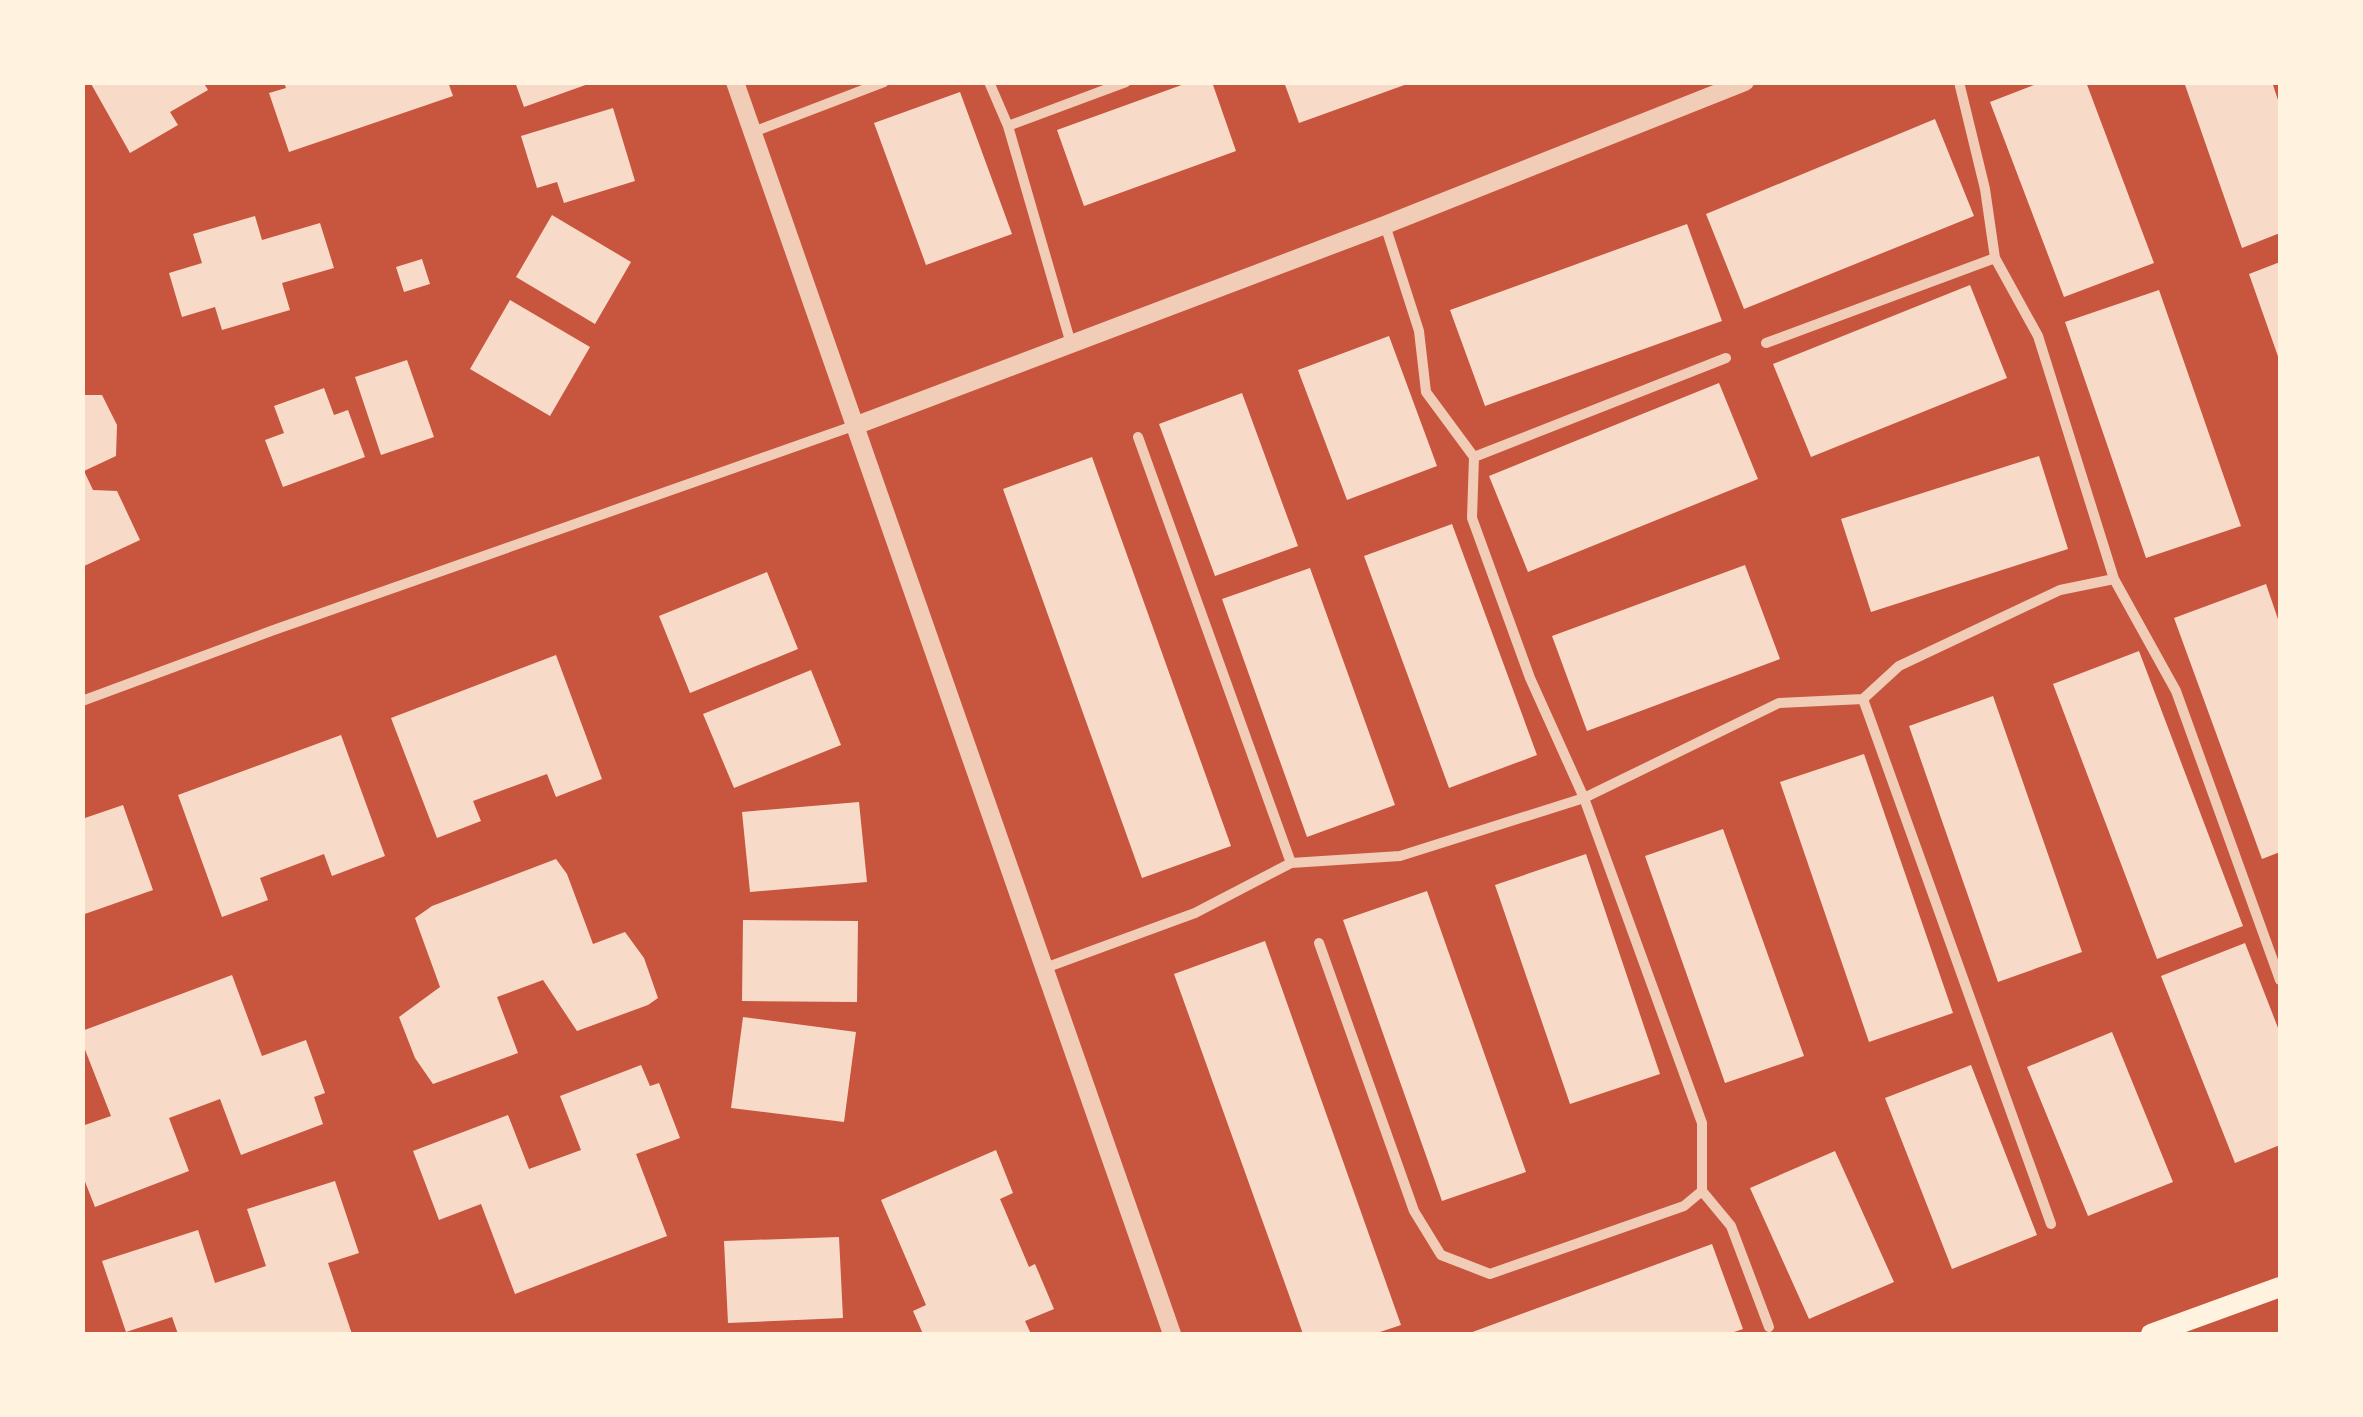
<svg xmlns="http://www.w3.org/2000/svg" width="2363" height="1417" font-family="'PT Sans',sans-serif">
<style>
.building{fill:#f7dbc8}
.lines{fill:none;stroke-linecap:round;stroke-linejoin:round}
.minor{stroke:#f1ccb7;stroke-width:10}
.tertiary{stroke:#f1ccb7;stroke-width:18}
.secondary{stroke:#fff3e0;stroke-width:20}
</style>
<rect width="100%" height="100%" fill="#c8553d"/>
<path class="building" d="M90,82H203L208,90L170,112L178,125L130,153Z
M284,82H448L453,96L289,152L269,93L286,88Z
M515,82H591V83L524,107Z
M1190,82H1212L1236,151L1084,206L1057,130Z
M1284,82H1410V83L1299,123Z
M2042,82H2086L2154,263L2064,297L1990,102Z
M2184,82H2272L2280,106V233L2242,248Z
M960,92L1012,234L926,265L874,123Z
M613,108L635,181L564,203L557,182L537,188L521,136Z
M1935,119L1974,216L1744,309L1706,214Z
M552,215L631,262L595,324L516,277Z
M255,216L262,240L320,223L334,268L282,283L290,310L222,330L215,307L182,317L169,273L202,263L193,234Z
M1687,224L1722,321L1485,406L1450,310Z
M422,259L430,284L404,292L396,267Z
M2280,262V362L2249,274Z
M1970,285L2007,378L1811,457L1773,364Z
M2159,290L2241,526L2146,558L2065,322Z
M510,300L590,347L550,416L470,369Z
M1389,336L1437,466L1347,500L1298,370Z
M407,360L434,437L381,455L355,377Z
M1719,383L1758,479L1528,572L1489,476Z
M324,388L334,415L348,410L365,457L283,487L265,440L284,433L274,406Z
M1242,393L1298,546L1215,576L1159,424Z
M82,395H102L117,425L116,456L84,471L93,490L117,491L140,540L82,567Z
M2039,456L2068,549L1871,612L1841,519Z
M1092,457L1231,846L1142,878L1003,489Z
M1452,524L1537,755L1449,788L1364,556Z
M1745,565L1780,659L1587,731L1552,636Z
M1310,568L1395,805L1307,837L1222,599Z
M767,572L798,649L690,693L659,616Z
M2266,584L2280,625V852L2262,859L2174,618Z
M2139,651L2243,926L2157,959L2053,684Z
M556,655L602,779L556,797L547,774L473,801L481,821L437,838L391,718Z
M811,670L841,745L734,788L703,714Z
M1993,696L2082,952L1998,982L1909,726Z
M341,735L385,856L332,876L324,854L260,878L268,900L222,917L178,795Z
M1864,754L1953,1013L1869,1042L1780,782Z
M859,802L867,882L750,892L742,812Z
M123,805L153,890L82,915V819Z
M1723,829L1804,1056L1725,1083L1645,856Z
M1586,854L1660,1074L1570,1104L1495,885Z
M556,859L567,874L593,944L625,932L644,958L658,998L648,1005L577,1031L543,980L497,997L518,1053L433,1084L415,1058L399,1017L440,987L415,918L432,906Z
M1427,891L1526,1172L1442,1201L1343,920Z
M743,920L858,921L857,1002L742,1001Z
M1265,941L1401,1325L1374,1334H1303L1174,974Z
M2245,943L2280,1033V1145L2235,1163L2161,976Z
M232,975L262,1056L306,1040L325,1093L314,1097L323,1124L241,1155L220,1099L169,1118L189,1171L95,1207L82,1174V1126L111,1116L82,1042V1031Z
M743,1017L856,1032L844,1122L731,1108Z
M2112,1032L2173,1182L2088,1216L2027,1067Z
M641,1065L650,1086L659,1083L680,1138L636,1154L667,1236L515,1294L481,1204L439,1220L413,1151L508,1115L529,1169L581,1150L560,1096Z
M1971,1065L2037,1235L1952,1269L1885,1098Z
M996,1150L1013,1193L1000,1199L1029,1267L1035,1264L1054,1309L1025,1321L1031,1334H923L913,1311L926,1305L881,1200Z
M1835,1151L1894,1282L1809,1319L1750,1188Z
M335,1181L359,1253L328,1263L352,1334H178L172,1317L126,1332L102,1261L198,1230L215,1283L266,1266L247,1209Z
M839,1237L843,1318L728,1323L724,1241Z
M1712,1244L1743,1329L1728,1334H1467Z"/>
<g class="lines">
<path class="minor" d="M989,82L1008,126L1071,344
M1959,82L1985,189L1995,258L2038,336L2114,579L2176,691L2280,980
M1008,126L1126,82
M753,132L884,82
M1385,225L1419,331L1426,392L1474,457L1472,518L1530,678L1584,798L1702,1123V1191L1731,1226L1769,1327
M1766,343L1995,258
M1138,437L1291,863
M1474,457L1726,358
M1863,699L2051,1224
M82,701L271,631L856,425
M1319,943L1414,1211L1441,1255L1490,1274L1684,1206L1702,1191
M1045,968L1195,913L1291,863L1400,856L1584,798L1779,703L1863,699L1899,666L2060,590L2114,579"/>
<path class="tertiary" d="M735,82L1172,1334
M857,425L1385,225L1745,82"/>
<path class="secondary" d="M2151,1334L2280,1287"/>
</g>
<rect width="2363" height="1417" fill="none" stroke="#fff3e0" stroke-width="170"/>
</svg>
